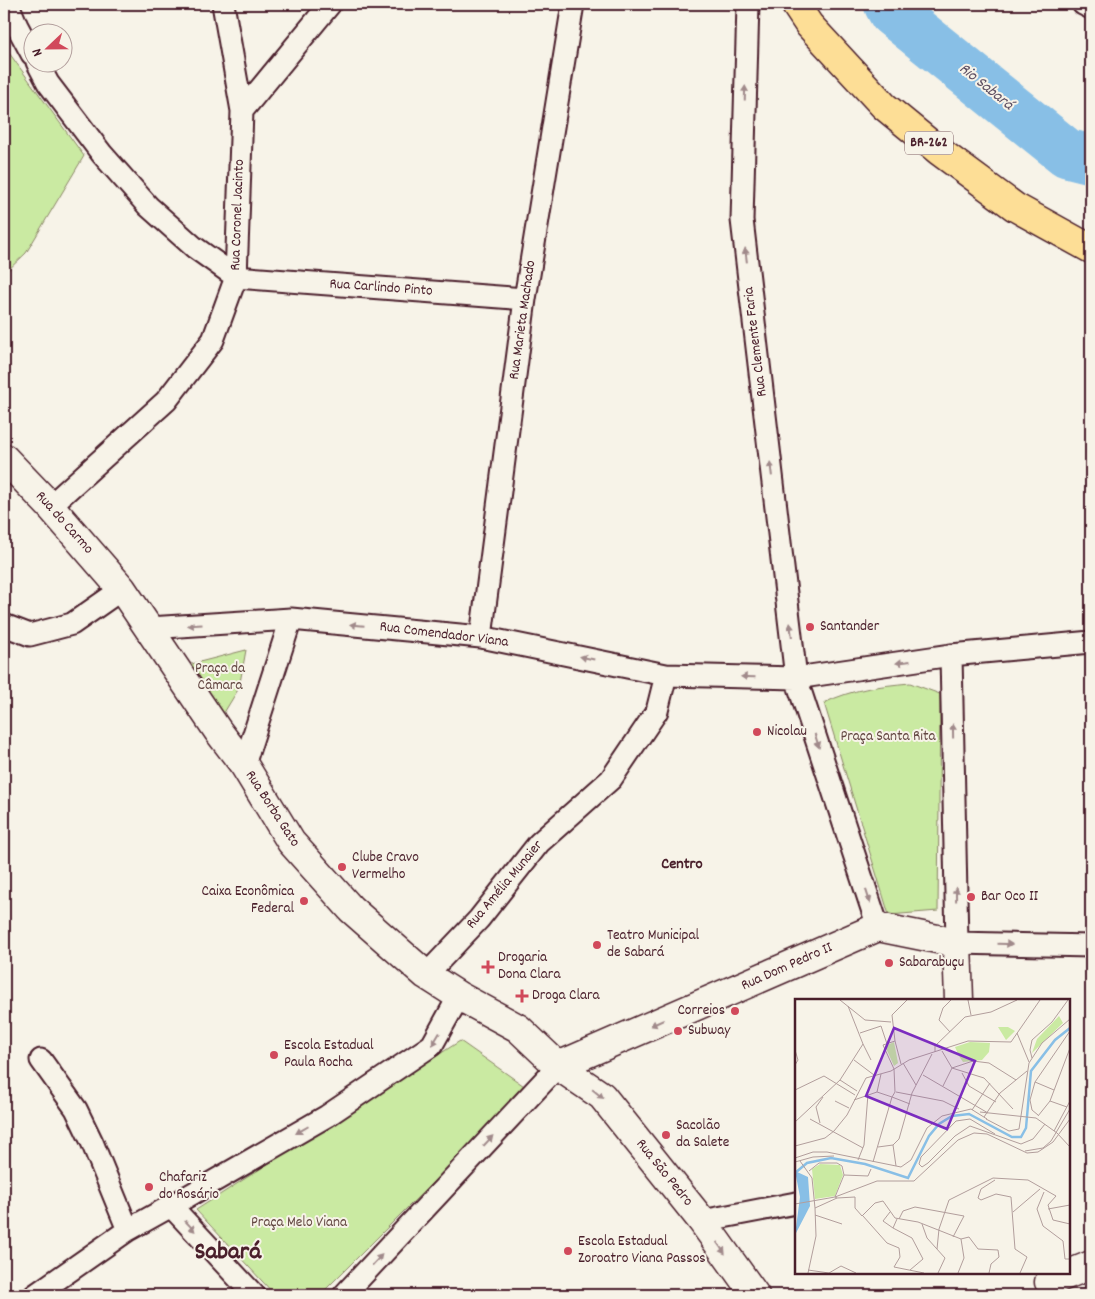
<svg xmlns="http://www.w3.org/2000/svg" width="1095" height="1299" font-family="Dekko,sans-serif">
<style>
.green{fill:#caeaa2;stroke:#8a8466}
.lines{fill:none;stroke-linecap:round;stroke-linejoin:round}
.river{stroke:#88bfe6;stroke-width:49}
.street-casing{stroke:#4a1f2b;stroke-width:25}
.secondary-casing{stroke:#4a1f2b;stroke-width:31}
.primary-casing{stroke:#4a1f2b;stroke-width:31}
.street{stroke:#f7f3e8;stroke-width:21}
.secondary{stroke:#f7f3e8;stroke-width:28}
.primary{stroke:#fdde96;stroke-width:28}
.oneway{fill:#a0898a}
.poi-dot{fill:#d1495b;stroke:#f7f3e8;stroke-width:2}
.labels{text-anchor:middle;dominant-baseline:central;stroke-width:4;stroke-linejoin:round;paint-order:stroke}
.shield{fill:#f7f3e8;stroke:#7e5f64;stroke-width:1}
.shield-label{font-size:14px;font-weight:bold;fill:#4a1f2b}
.street-label{font-size:15px;fill:#4a1f2b;stroke:#f7f3e8}
.poi-label{font-size:15px;fill:#4a1f2b;stroke:#f7f3e8;text-anchor:start}
.park-label{font-size:15px;fill:#644843;stroke:#f7f3e8}
.water-label{font-size:16px;font-style:italic;fill:#5d4f63;stroke:#f7f3e8}
.neighbourhood-label{font-size:16px;font-weight:bold;fill:#4a1f2b;stroke:#f7f3e8}
.town-label{font-size:25px;font-weight:bold;fill:#4a1f2b;stroke:#f7f3e8}
.inset-river{fill:none;stroke:#88bfe6;stroke-width:2.5}
.inset-road{fill:none;stroke:#b29e9c;stroke-width:1}
.view{fill:#7b2cbf;fill-opacity:0.15;stroke:#7b2cbf;stroke-width:2.5}
.inset-edge{fill:none;stroke:#4a1f2b;stroke-width:2.5}
</style>
<rect width="100%" height="100%" fill="#f7f3e8"/>
<filter id="ink" filterUnits="userSpaceOnUse"><feTurbulence type="fractalNoise" baseFrequency=".02" numOctaves="2"/><feDisplacementMap in="SourceGraphic" scale="10" xChannelSelector="R" yChannelSelector="G"/><feConvolveMatrix kernelMatrix="1 2 1 2 8 2 1 2 1" color-interpolation-filters="sRGB"/></filter>
<g filter="url(#ink)">
<path class="green" d="M4,46L84,156L26,253L4,274Z
M246,650L239,688L222,716L188,665Z
M910,683L940,694L938,911L889,915L824,703C853,689 878,686 910,683Z
M460,1041L527,1088L320,1295H275L196,1210Z"/>
<g class="lines">
<path class="river" d="M888,4L893,13L1067,153L1091,159"/>
<defs>
<path id="street" d="M8,4L17,26L32,54
M748,4L742,220L796,678L878,927
M1083,4L1091,8
M37,62L48,83L102,154L148,206L194,247L236,277L525,299
M242,111L330,4
M50,506L166,401L213,340L236,277L242,111L223,4
M4,625L30,635L72,624L122,589
M149,628L291,619L481,637L666,675L796,678L951,655L1091,642
M481,637L525,299L573,4
M951,655L957,943L1091,946
M244,765L291,619
M426,975L479,919L539,843L611,779L657,711L666,675
M41,1060L76,1109L92,1142L128,1230
M702,1221L796,1203
M35,1295L128,1230L171,1206
M254,1295L171,1206L327,1116L432,1045L459,996
M344,1295L558,1066"/>
<path id="secondary" d="M4,458L50,506L122,589L218,731L244,765L291,842L351,909L426,975L459,996L518,1028L558,1066L602,1096L702,1221L755,1295
M558,1066L878,927L957,943L959,1000
M1049,1282L1091,1265"/>
<path id="primary" d="M795,4L809,25L884,106L939,151L1015,207L1091,249"/>
</defs>
<use href="#street" class="street-casing"/>
<use href="#secondary" class="secondary-casing"/>
<use href="#primary" class="primary-casing"/>
<use href="#street" class="street"/>
<use href="#secondary" class="secondary"/>
<use href="#primary" class="primary"/>
</g>
<defs><path id="oneway-solid" d="M-6-.8H1V-3.2L6.5 0L1 3.2V.8H-6Z" transform="scale(1.25)"/></defs>
<g class="oneway">
<use href="#oneway-solid" transform="translate(745 93) rotate(-88)"/>
<use href="#oneway-solid" transform="translate(746 255) rotate(-97)"/>
<use href="#oneway-solid" transform="translate(771 469) rotate(-97)"/>
<use href="#oneway-solid" transform="translate(195 625) rotate(176)"/>
<use href="#oneway-solid" transform="translate(357 625) rotate(-175)"/>
<use href="#oneway-solid" transform="translate(791 630) rotate(-97)"/>
<use href="#oneway-solid" transform="translate(587 658) rotate(-168)"/>
<use href="#oneway-solid" transform="translate(903 662) rotate(172)"/>
<use href="#oneway-solid" transform="translate(748 677) rotate(-178)"/>
<use href="#oneway-solid" transform="translate(953 731) rotate(-91)"/>
<use href="#oneway-solid" transform="translate(817 741) rotate(72)"/>
<use href="#oneway-solid" transform="translate(956 894) rotate(-91)"/>
<use href="#oneway-solid" transform="translate(868 896) rotate(72)"/>
<use href="#oneway-solid" transform="translate(1005 944) rotate(1)"/>
<use href="#oneway-solid" transform="translate(657 1023) rotate(156)"/>
<use href="#oneway-solid" transform="translate(436 1039) rotate(121)"/>
<use href="#oneway-solid" transform="translate(598 1094) rotate(39)"/>
<use href="#oneway-solid" transform="translate(302 1130) rotate(150)"/>
<use href="#oneway-solid" transform="translate(488 1141) rotate(-47)"/>
<use href="#oneway-solid" transform="translate(190 1226) rotate(47)"/>
<use href="#oneway-solid" transform="translate(721 1248) rotate(55)"/>
<use href="#oneway-solid" transform="translate(377 1260) rotate(-47)"/>
</g>
</g>
<g class="poi-dot">
<circle cx="810" cy="627" r="5"/>
<circle cx="757" cy="732" r="5"/>
<circle cx="342" cy="867" r="5"/>
<circle cx="971" cy="897" r="5"/>
<circle cx="304" cy="901" r="5"/>
<circle cx="597" cy="945" r="5"/>
<circle cx="889" cy="963" r="5"/>
<path d="M485.5 959.5h5v5h5v5h-5v5h-5v-5h-5v-5h5z"/>
<path d="M519.5 988.5h5v5h5v5h-5v5h-5v-5h-5v-5h5z"/>
<circle cx="735" cy="1011" r="5"/>
<circle cx="678" cy="1031" r="5"/>
<circle cx="274" cy="1055" r="5"/>
<circle cx="666" cy="1135" r="5"/>
<circle cx="149" cy="1187" r="5"/>
<circle cx="568" cy="1251" r="5"/>
</g>
<g class="labels">
<rect class="shield" x="905" y="131.5" width="48" height="23" rx="4"/>
<g class="shield-label">
<text x="929" y="143">BR-262</text>
</g>
<g class="street-label">
<text transform="translate(238 215) rotate(-88)">Rua Coronel Jacinto</text>
<text transform="translate(381 288) rotate(4)">Rua Carlindo Pinto</text>
<text transform="translate(523 320) rotate(-82)">Rua Marieta Machado</text>
<text transform="translate(756 342) rotate(-97)">Rua Clemente Faria</text>
<text transform="translate(64 523) rotate(48)">Rua do Carmo</text>
<text transform="translate(444 635) rotate(7)">Rua Comendador Viana</text>
<text transform="translate(272 809) rotate(57)">Rua Borba Gato</text>
<text transform="translate(505 885) rotate(-50)">Rua Amélia Munaier</text>
<text transform="translate(787 967) rotate(-24)">Rua Dom Pedro II</text>
<text transform="translate(664 1173) rotate(51)">Rua São Pedro</text>
</g>
<g class="poi-label">
<text x="820" y="627">Santander</text>
<text x="767" y="732">Nicolau</text>
<text x="352" y="858">Clube Cravo<tspan x="352" dy="17">Vermelho</tspan></text>
<text x="294" y="892" text-anchor="end">Caixa Econômica<tspan x="294" dy="17">Federal</tspan></text>
<text x="981" y="897">Bar Oco II</text>
<text x="607" y="936">Teatro Municipal<tspan x="607" dy="17">de Sabará</tspan></text>
<text x="498" y="958">Drogaria<tspan x="498" dy="17">Dona Clara</tspan></text>
<text x="899" y="963">Sabarabuçu</text>
<text x="532" y="996">Droga Clara</text>
<text x="725" y="1011" text-anchor="end">Correios</text>
<text x="688" y="1031">Subway</text>
<text x="284" y="1046">Escola Estadual<tspan x="284" dy="17">Paula Rocha</tspan></text>
<text x="676" y="1126">Sacolão<tspan x="676" dy="17">da Salete</tspan></text>
<text x="159" y="1178">Chafariz<tspan x="159" dy="17">do Rosário</tspan></text>
<text x="578" y="1242">Escola Estadual<tspan x="578" dy="17">Zoroatro Viana Passos</tspan></text>
</g>
<g class="park-label">
<text x="220" y="669">Praça da<tspan x="220" dy="17">Câmara</tspan></text>
<text x="888" y="737">Praça Santa Rita</text>
<text x="299" y="1223">Praça Melo Viana</text>
</g>
<g class="water-label">
<text transform="translate(986 87) rotate(39)">Rio Sabará</text>
</g>
<g class="neighbourhood-label">
<text x="682" y="864">Centro</text>
</g>
<g class="town-label">
<text x="228" y="1253">Sabará</text>
</g>
</g>
<g transform="translate(795 999)">
<rect width="275" height="275" fill="#f7f3e8"/>
<path d="M264,17L268,24L237,54L242,40ZM203,28H213L220,32L211,41ZM99,43L103,64L99,67L90,47ZM175,43L195,44L194,53L187,61L168,63L164,57L160,48ZM25,165L45,166L48,176L40,197L20,200L17,170Z" fill="#caeaa2"/>
<path d="M0,172L13,178L15,207L0,236L5,198Z" fill="#88bfe6"/>
<path class="inset-river" d="M0,174L12,164L36,159L70,165L113,179L134,137L144,125L157,117L174,115L217,138H226L231,129L236,72L260,41L275,29"/>
<path class="inset-road" d="M45,1L70,21L96,23M173,1L176,16M155,33L144,21L148,9L156,1M65,34L86,27L92,45M222,34L234,63M100,42L97,16L112,1M68,45L76,61M0,51L3,61L0,66M147,52L157,69L189,79L218,110M140,53V47L170,18L196,13L222,1M237,59L235,51L237,41L257,23L273,1M59,61L79,76M108,64L121,86M99,70L88,46L100,42L106,65M167,74L174,87L201,103M128,76L193,114M45,81L62,92M240,83L259,91M148,87L157,69L178,62L194,64L221,81M0,91L29,77L60,96M82,93L86,75M101,93L148,102L164,110M59,101L82,93L97,98L100,93L99,70M40,102L54,109M255,102L272,108M177,111L195,84M185,113L241,119L262,134L275,148M243,116L237,111L235,101L240,83L275,32M243,117L255,102L275,49M189,118L205,94L232,72M15,120L68,149M191,120L214,132L224,130L234,64L247,44L275,20M0,123L45,81L68,45L53,7M25,124L21,108L28,98M259,132L275,102M200,135L175,120L161,122L126,158L124,165L127,168L133,164L160,137L175,127L226,145L238,140L250,125M98,146L101,167M0,147L30,139L39,132L52,116L71,79L96,72L114,61L173,42L216,43L245,1M83,148L98,146L104,140L117,94L137,55M230,152L248,149L256,142L275,110M0,159L18,153H32L106,168L116,161L132,129L147,117L176,110L192,120M63,161L69,146L73,95M5,162L17,179L20,209L21,237L13,274M0,163L18,158L39,157M78,163L97,98L115,105M14,172L24,164H42L47,167L49,176L40,198L42,199L20,209M49,176L73,177L76,170M200,181L186,190L183,199L186,201L201,195L216,198L220,250L232,258L225,274M249,193L242,210L248,227L268,242L270,260H275M42,199L60,198V209L67,217L80,204L88,202L100,219L123,223L166,240M0,205L40,198L82,182H119L163,141L179,134L192,135L232,154L243,153L258,143L275,120M253,210L275,206M95,213L88,222L98,229M218,213L245,190M20,216L47,225M68,217L92,244L104,249L105,258L99,268L129,274M102,220L98,229L117,239L128,260L115,271M104,220L108,212L120,208L169,217L158,238M127,225L132,239L150,259L143,274M166,240L174,238L183,250L203,251L204,258L196,265L194,274M142,250L144,230L154,201L198,179L233,181L261,197L253,206L258,221L275,225M13,271L34,274L46,267L61,274M163,274L169,259L166,240"/>
<path class="view" d="M99,29L180,62L152,130L71,97Z"/>
<rect width="275" height="275" class="inset-edge"/>
</g>
<rect width="1095" height="1299" fill="none" stroke="#f7f3e8" stroke-width="20"/>
<rect x="10" y="10" width="1075" height="1279" fill="none" stroke="#4a1f2b" stroke-width="2" filter="url(#ink)"/>
<g transform="translate(48 48) rotate(248)"><circle r="24" fill="#f7f3e8" stroke="#b29e9c"/>
<path d="M0-4L9 19L0 12L-9 19Z" fill="#d1495b"/>
<text y="-8" font-size="14" font-weight="bold" text-anchor="middle" fill="#4a1f2b">N</text>
</g>
</svg>
